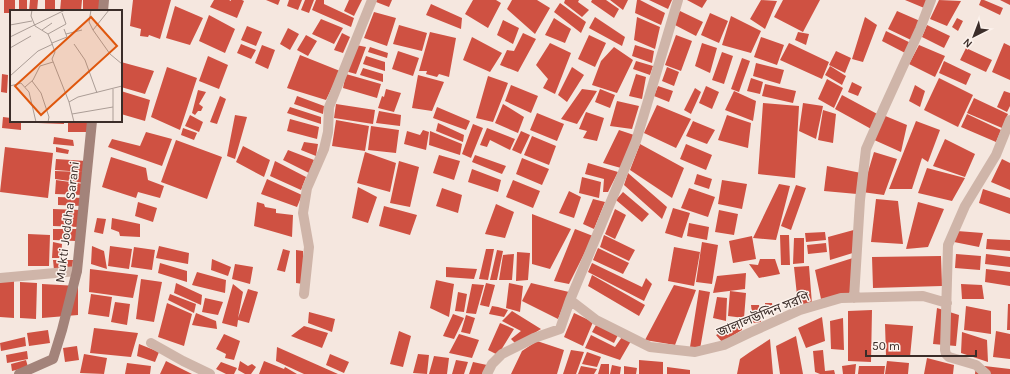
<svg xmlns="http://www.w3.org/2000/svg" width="1010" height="374" font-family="Karla,'Noto Sans Bengali',sans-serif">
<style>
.building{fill:#cf5142}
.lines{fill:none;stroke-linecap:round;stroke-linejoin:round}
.street{stroke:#cfb5a9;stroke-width:10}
.secondary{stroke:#a3837a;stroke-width:10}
.labels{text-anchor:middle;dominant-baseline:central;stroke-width:3;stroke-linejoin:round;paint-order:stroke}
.street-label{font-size:13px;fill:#3b2d29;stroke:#fcf2ec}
.inset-road{fill:none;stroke:#ab9d96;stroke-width:1}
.view{fill:#df570d;fill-opacity:0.15;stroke:#df570d;stroke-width:2}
.inset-edge{fill:none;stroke:#3b2d29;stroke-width:2}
</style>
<rect width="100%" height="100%" fill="#f5e7df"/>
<path class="building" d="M4,0H15V11H11V13H4Z
M19,0H27V11L19,10Z
M30,0H38L37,11H29Z
M45,0H55V11H45Z
M61,0H82L81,11H60Z
M83,0H102L101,11H83Z
M133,0H171L160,39L149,35L148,37L140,36L141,29L130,26Z
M214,0H229L231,1V0H242L244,1L237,18L210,7Z
M266,0H280L278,5Z
M289,0H302L298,10L287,6Z
M305,0H314L309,13L301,10Z
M316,0H324V4L354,18L351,27L312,10Z
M349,0H362L354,16L344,11Z
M371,0H392L389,7Z
M473,0H496L501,3L488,28L465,14Z
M512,0H537L550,8L535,34L507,9Z
M565,0H579L578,2L589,10L582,17L564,3Z
M592,0H606L619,9L614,18L591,2Z
M610,0H628L623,10Z
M637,0H640L665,13L661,25L635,13Z
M649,0H672L668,9Z
M687,0H707L702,8Z
M761,0L777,1L765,29L750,19Z
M783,0H820L803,32L774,17Z
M905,0H934L929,10Z
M939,0L961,1L947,26L930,19Z
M981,0H984L1003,8L1000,15L979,5Z
M1000,0H1010V5Z
M560,3L586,22L581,33L554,12Z
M431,4L462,18L461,29L426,15Z
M175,6L203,18L190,45L166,38Z
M680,11L703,22L696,36L673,24Z
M897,11L920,21L911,40L888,29Z
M374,12L396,18L387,46L364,38Z
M710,13L728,21L719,43L701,35Z
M209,15L235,29L225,53L199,41Z
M731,16L761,31L751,53L722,45Z
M595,17L625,37L622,46L589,28Z
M637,17L660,27L655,49L634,40Z
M865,17L877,25L863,62L852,59Z
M554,18L571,29L565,43L545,35Z
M957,18L963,21L958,31L952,27Z
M321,19L343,28L334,44L312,34Z
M503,20L519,28L513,44L497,35Z
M399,25L427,33L422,51L393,44Z
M927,25L950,36L944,48L922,37Z
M247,26L262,32L256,46L241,40Z
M288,28L299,34L290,50L280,44Z
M886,31L915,45L909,55L882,41Z
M430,32L456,38L449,77L439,74L437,77L426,74L427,71H419Z
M798,32L809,34L806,45L795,40Z
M342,33L350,37L343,53L334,50Z
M523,33L536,39L518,72L500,65L507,50L514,51Z
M306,35L317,41L308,56L297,50Z
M589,35L606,43L595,67L578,59Z
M676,35L692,41L681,71L665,65Z
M472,37L502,53L490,72L463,60Z
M761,37L784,45L777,65L754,57Z
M550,43L571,53L555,94L543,88L548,79L536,65Z
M702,43L717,48L710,73L695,66Z
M789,43L829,62L822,79L780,60Z
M1004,43L1010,46V80L992,72Z
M241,44L256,50L251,59L237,53Z
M262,45L275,50L268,69L255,63Z
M356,45L366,47L356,74L345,71Z
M635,45L654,51L652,63L632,56Z
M919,45L945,56L935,77L909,64Z
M370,47L388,53L387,58L368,52Z
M614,47L633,60L617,93L592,85L601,61Z
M966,48L992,60L986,72L960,60Z
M398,51L419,58L413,76L392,69Z
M836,51L851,58L845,73L829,65Z
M722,52L733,56L724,84L712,80Z
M300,55L340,71L326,100L287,88Z
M208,56L228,65L219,89L199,81Z
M366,56L385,62V71L363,64Z
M742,58L750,61L739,92L731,89Z
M636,61L653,66L650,75L633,69Z
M944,61L971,74L966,85L939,73Z
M121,62L154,71L145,94L121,87Z
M756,63L784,70L780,84L753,76Z
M830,66L846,76L842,85L825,75Z
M167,67L197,78L180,130L151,117Z
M572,67L584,75L567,102L558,95Z
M667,67L679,72L674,86L662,81Z
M363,68L383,74V82L360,75Z
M2,74L8,75L7,93L1,92Z
M346,74L381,84L377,98L343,88Z
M636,74L646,77L642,99L629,96Z
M418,75L444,82L432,111L412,108Z
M488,76L508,83L493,122L476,118Z
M751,78L763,82L760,94L747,91Z
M939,78L973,95L958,127L924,110Z
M827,79L843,88L834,108L818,99Z
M852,82L862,87L858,96L848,92Z
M765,84L796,91L793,103L762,96Z
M511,85L538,96L531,113L505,101Z
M915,85L925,91L920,107L909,101Z
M658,86L673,91L669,102L654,96Z
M706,86L719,92L712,109L699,103Z
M695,88L701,92L691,114L684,110Z
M386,89L401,93L394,112L378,108L382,96L384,97Z
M582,89L597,91L577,124L561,119Z
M600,89L615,95L610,108L595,102Z
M198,90L206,92L199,104L203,107L201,111H198L195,115L192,113Z
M121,91L150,100L145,121L121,114Z
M734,91L756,101L753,121L725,110Z
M1004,91L1010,93V106L1007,112L997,107Z
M842,95L881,116L873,130L835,109Z
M220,96L226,99L217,124L210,122Z
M297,96L324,106L323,114L294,104Z
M974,98L1008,114L1002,128L967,113Z
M617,101L639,106L632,129L610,126Z
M763,103L799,106L795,178L758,174Z
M803,103L823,106L816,139L799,131Z
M336,104L375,110L373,124L334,118Z
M503,104L524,117L518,133L495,123Z
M657,105L691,119L676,148L644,133Z
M290,107L321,117V124L287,113Z
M437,107L470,121L466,130L433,118Z
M823,110L836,114L833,143L818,140Z
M379,111L401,115L400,126L376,123Z
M586,112L604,118L597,141L583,138L587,131L579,129Z
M537,113L564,124L557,141L530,130Z
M967,114L1001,130L996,142L961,127Z
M190,115L203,122L199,132L185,126Z
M235,115L247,117L235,159L227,156Z
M727,115L751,123L748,148L718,140Z
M883,115L907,125L901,152L872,139Z
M3,117L11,118V121H21V130L2,128Z
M290,119L319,127L317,139L287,131Z
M336,120L369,126L365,151L332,146Z
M38,121H64V124L38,123Z
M68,121H87L88,132H68Z
M693,121L715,130L707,144L686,136Z
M916,121L940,130L928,162L922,158L912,189H889Z
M438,123L464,135L463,142L436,131Z
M473,124L483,128L471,158L462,154Z
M371,126L399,130L396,153L368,150Z
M183,128L197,133L194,140L181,135Z
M487,128L515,139L510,150L490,140L487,147L480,145Z
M423,130L429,132L426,150L404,144L407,131L420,135Z
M619,130L634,135L621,168L603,163Z
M430,131L462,144L460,155L429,145Z
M521,131L530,135L521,154L512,150Z
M146,132L172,139L162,166L108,147L112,139L140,146Z
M532,136L556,146L549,165L524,155Z
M54,137L73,140L74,146L53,144Z
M945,139L975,154L965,177L933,166Z
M176,140L222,157L207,199L161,182Z
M304,142L318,144L316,156L301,150Z
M640,144L684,168L672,198L630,170Z
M686,144L712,155L706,170L680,159Z
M243,146L270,160L264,177L236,162Z
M5,147L53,153L48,198L0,192Z
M56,147L69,150L68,154L56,152Z
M288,150L314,160L309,173L283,160Z
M365,152L396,163L390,192L357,183Z
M874,152L897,159L884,195L862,192Z
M439,155L460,161L454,180L433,173Z
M475,155L506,166L502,174L472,162Z
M111,157L146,168L148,180L164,186L160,198L138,192L136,198L102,187Z
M522,158L549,169L542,185L516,174Z
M56,159L86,161L84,183L55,179V171L83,172L55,170Z
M1002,159L1010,163V190L991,182Z
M275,161L306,177L301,190L270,176Z
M399,161L419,167L410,207L390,203Z
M588,163L618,172L608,192H603L604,179L585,174Z
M827,166L861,173L857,194L824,191Z
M927,168L965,178L952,201L918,193Z
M472,169L501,180L498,192L468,182Z
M628,173L667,207L662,219L624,185Z
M697,174L712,179L709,189L694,184Z
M582,177L601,182L599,198L579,193Z
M267,179L302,195L297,207L261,194Z
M56,180L84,184L82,195L55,194Z
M513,180L540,191L533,208L506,197Z
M722,180L747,184L742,209L718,204Z
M779,184L790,186L776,240L753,238Z
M796,185L806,188L791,230L781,226Z
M358,187L377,197L368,223L352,218Z
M442,188L462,195L458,213L436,206Z
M689,188L715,197L708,217L681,208Z
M983,189L1010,198V214L979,203Z
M569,191L581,197L574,218L559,213Z
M623,192L649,214L642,222L616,200Z
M58,197L83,198L82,206L58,205Z
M593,199L605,202L594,229L583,224Z
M876,199L898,201L903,244L871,242Z
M138,202L157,208L153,222L135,216Z
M257,202L264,204L265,207L276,209V213L293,215L292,237L254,226Z
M918,202L944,209L928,247L906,249Z
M496,204L514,212L505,238L485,234Z
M384,206L417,215L410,235L379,226Z
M673,208L690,213L682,238L665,233Z
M53,209L81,210L79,227L53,226Z
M615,209L626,215L615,239L605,234Z
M719,210L738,214L734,235L715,232Z
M532,214L571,229L550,269L532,264Z
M97,218L106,219L103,234L94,232Z
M112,218L140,224V237L120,236L119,232L111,229Z
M689,223L709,227L707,240L687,236Z
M861,228L856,252L830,260L828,237Z
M53,229H77L76,241L53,240Z
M575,229L593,236L569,284L554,281Z
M957,231L983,233L979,247L954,242Z
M825,232L826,240L806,242L805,233Z
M28,234L50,235L49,266H28Z
M604,235L635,250L629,261L600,247Z
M780,235H789L790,265H781Z
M752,236L756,259L733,263L729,241Z
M794,238H804V263L793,264Z
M987,239L1010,240V251L986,249Z
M53,242L62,244L61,258H52Z
M702,242L718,245L712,284L696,282Z
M826,243L827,252L808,254L807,245Z
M92,246L104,251L107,269L91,264Z
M110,246L132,249L129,269L108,266Z
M159,246L189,253L188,264L156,258Z
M134,247L155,250L152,270L131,267Z
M674,247L700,252L694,286L668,281Z
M598,248L629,263L623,274L593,260Z
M283,249L290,251L285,272L277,270Z
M486,249H494L488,280L479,279Z
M296,250L303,251V284L296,283Z
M497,250L503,251L497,280H490Z
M517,252L530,253L528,280L516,281Z
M514,254L512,280H499L503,255Z
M956,254L981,256L980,270L955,268Z
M986,254L1010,257V267L985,264Z
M941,256L942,286L873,288L872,257Z
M856,257L853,294L821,299L815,270Z
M212,259L231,267L228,276L211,270Z
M760,259H775L780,274L759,278L749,264L758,265Z
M53,260H73L72,269L54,270Z
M160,263L187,271V282L158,273Z
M592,263L642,287L646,278L652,284L644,301L588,272Z
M235,264L253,267L250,284L232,279Z
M809,266L812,304L798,305L794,267Z
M446,267L477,269L474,279L446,277Z
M90,269L138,275L133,298L89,292Z
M986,269L1010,272V286L985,282Z
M197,272L226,280L225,293L192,285Z
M746,273L745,289L713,293L717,276Z
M592,275L645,305L639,316L588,286Z
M141,279L162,282L154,322L136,319Z
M436,280L454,284L449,317L430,308Z
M14,281V318L0,317V282Z
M20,282L37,283L36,319L20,318Z
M176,283L202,295L201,305L174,293Z
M486,283L495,285L489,307L480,305Z
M509,283L523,286L520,312L506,308Z
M531,283L569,292L558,319L522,301Z
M42,284L78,286V315L42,318Z
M233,284L243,292L238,318L248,289L258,292L249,323L238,320L237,327L222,323Z
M472,284L484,285L476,314L466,313Z
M961,284L982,285L984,299H962Z
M674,285L696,290L675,345L645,340Z
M699,290L710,292L700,349L690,347Z
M730,291L746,293L744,318L728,316Z
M458,292L467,294L464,312L455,311Z
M91,294L112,297L109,317L88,314Z
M170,294L196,304L194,313L168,300Z
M717,297L727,298L726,321L713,318Z
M205,298L223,302L218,315L202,312Z
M115,302L130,304L127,325L111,322Z
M167,303L192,314L184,346L158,337Z
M765,303H772L773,310L765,312Z
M1008,304H1010V330H1007Z
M751,305H759L761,322L753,323Z
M492,306L498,307L508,310L504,317L489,314Z
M966,306L991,311V334L964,330Z
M937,308L959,315L956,346L933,344Z
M872,310L871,362L848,361V311Z
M512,311L541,329L516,344L511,339L521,331L502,321Z
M309,312L335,319L332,332L308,323Z
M196,313L216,321L217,329L192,325Z
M574,313L593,322L583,346L564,337Z
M453,314L464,318L454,339L443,336Z
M466,315L475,318L470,334L461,332Z
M822,317L825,341L806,348L798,328Z
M843,318L844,350L831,349L830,321Z
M742,321V330L722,342L716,335Z
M500,323L514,329L498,355L488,350Z
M885,324L913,326L910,357L886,356Z
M596,325L618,335L614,343L592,332Z
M304,326L328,333L322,348L291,336Z
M94,328L138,333L131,357L90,353Z
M48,330L50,343L29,346L27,333Z
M399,331L411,336L403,367L390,364Z
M996,331L1010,334V359L993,357Z
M962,332L987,340L988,362L961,353Z
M224,334L240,341L234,360L225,358L226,354L216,349Z
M459,334L479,340L472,358L449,353Z
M591,335L615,347L622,337L631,341L620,360L585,348Z
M796,336L803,374H780L776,346Z
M25,337L26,346L1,351L0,343Z
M770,339L773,374H737L740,359L750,352Z
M537,341L564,350L557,374H511L522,351Z
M139,344L159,352L155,362L137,356Z
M77,346L79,360L65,362L63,348Z
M277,347L338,374H304L276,361Z
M571,350L584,352L576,374H563Z
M823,350L825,371L834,370L835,374H820L815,372L813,351Z
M27,351L28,359L7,363L6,355Z
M587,352L601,357L597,367L582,364Z
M84,354L107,358L104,374L80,373Z
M330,354L349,362L344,373L326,365Z
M418,354L429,355L427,374L413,373Z
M434,356L449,358L447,374H429Z
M927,358L954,365L953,374H924Z
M26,360L28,367L12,371L11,364Z
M456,360L468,362L464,374H452Z
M639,360L663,362V374H639Z
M166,361L192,374H160Z
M240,361L248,366L252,364L256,367L251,374H245L238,370Z
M264,361L284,369L285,367L297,374H259Z
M887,361L909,363L908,374H885Z
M221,362L237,368L234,374H226L216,369Z
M473,362L487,365L483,374H469Z
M127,363L151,366L150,374H125Z
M601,364H609V374H598Z
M856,364L855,374H843L842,366Z
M612,365L621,367L620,374H610Z
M976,365L1010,369V374H975Z
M581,366L597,369L594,374H578Z
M624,366L637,368L636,374H624Z
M859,366H885L884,374H858Z
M667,367L690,370V374H667Z"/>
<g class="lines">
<path class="street" d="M0,278L77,271
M304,294L309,247L303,213L307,188L324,149L328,132L329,107L372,0
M854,298L860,200L866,149L884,108L920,29L931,0
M570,300L596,320L650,347L695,352L724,345L749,333L800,310L841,298L923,296L947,303
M151,343L183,361L210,374
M487,374L492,364L502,354L534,338L560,329L570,300L636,141L678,0
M986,374L976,365L949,357L946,354L945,350L948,245L965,206L996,155L1010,120"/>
<path class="secondary" d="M103,11L104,0
M19,374L53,359L62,330L77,271L92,121"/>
</g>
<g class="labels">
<g class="street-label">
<text transform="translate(67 222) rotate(-83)">Mukti Joddha Sarani</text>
<text transform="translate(763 314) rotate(-22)">জালালউদ্দিন সরণি</text>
</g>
</g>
<g transform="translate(10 10)">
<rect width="112" height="112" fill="#f5e7df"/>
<path class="inset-road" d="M22,0L21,6L25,16L38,24L41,31L45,42L42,49L59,92M81,0L79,12L83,20L100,44L112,54M0,15L22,11M32,20L42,13M83,20L99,0M38,24L56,14L52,3M56,24L72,20M0,27L55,0M42,33L57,27L54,19M64,34L75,50L87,83M0,38L21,26M0,66L28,41L43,34M22,71L31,83L39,107L38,112M0,76L11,73L19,82L26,112M15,77L23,70L30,56L43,52M62,104L103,97M64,112L59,92L68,87L112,76M103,112V79"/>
<path class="view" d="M81,7L107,36L31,105L5,76Z"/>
<rect width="112" height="112" class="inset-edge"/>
</g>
<g transform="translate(974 36) rotate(222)" stroke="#fcf2ec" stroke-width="3" paint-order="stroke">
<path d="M0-3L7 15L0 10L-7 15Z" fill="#3b2d29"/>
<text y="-6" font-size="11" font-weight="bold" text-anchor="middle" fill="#3b2d29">N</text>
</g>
<path d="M866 350v6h110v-6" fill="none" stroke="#3b2d29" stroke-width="2"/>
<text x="872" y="350" font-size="12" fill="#3b2d29" stroke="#fcf2ec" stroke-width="3" paint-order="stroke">50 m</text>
</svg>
